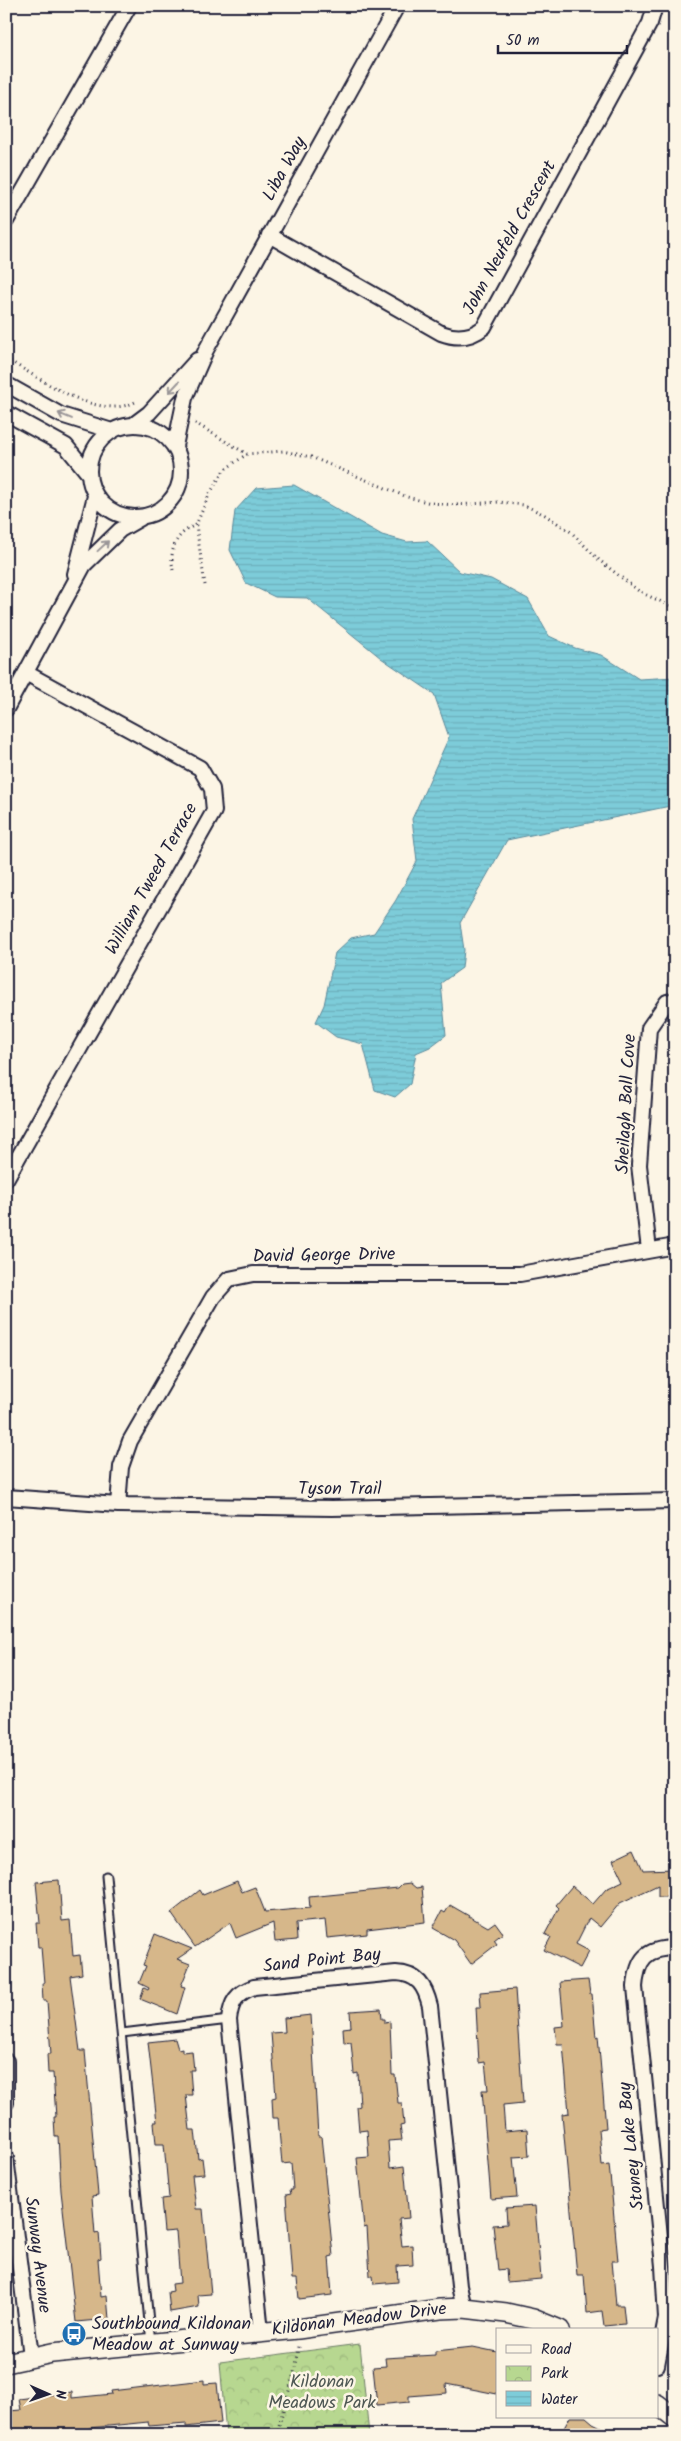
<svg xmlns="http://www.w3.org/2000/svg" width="681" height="2441" font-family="Kalam,sans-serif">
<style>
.park{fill:url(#park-crowns);stroke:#6c7c66}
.water{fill:url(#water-rules);stroke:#59889a}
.building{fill:#d6b78a;stroke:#22223b}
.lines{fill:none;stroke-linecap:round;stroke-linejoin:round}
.lane-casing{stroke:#22223b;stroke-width:11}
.street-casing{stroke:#22223b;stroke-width:18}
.secondary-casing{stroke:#22223b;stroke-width:22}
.path{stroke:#22223b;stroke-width:3;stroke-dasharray:1 4;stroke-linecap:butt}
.lane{stroke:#fcf5e5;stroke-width:7}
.street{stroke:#fcf5e5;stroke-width:14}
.secondary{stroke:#fcf5e5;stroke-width:19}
.oneway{stroke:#9a9698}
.labels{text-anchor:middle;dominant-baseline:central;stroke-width:5;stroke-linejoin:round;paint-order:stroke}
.street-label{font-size:18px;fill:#22223b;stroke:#fcf5e5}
.poi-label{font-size:18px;fill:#22223b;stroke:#fcf5e5;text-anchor:start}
.park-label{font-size:18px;fill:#4f5854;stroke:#fcf5e5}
</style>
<defs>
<pattern id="park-crowns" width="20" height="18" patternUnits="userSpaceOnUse" patternTransform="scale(1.25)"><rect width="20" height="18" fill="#b7d790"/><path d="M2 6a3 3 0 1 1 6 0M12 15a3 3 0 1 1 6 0" fill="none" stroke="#9db87d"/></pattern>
<pattern id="water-rules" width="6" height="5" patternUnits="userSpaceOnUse" patternTransform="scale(1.25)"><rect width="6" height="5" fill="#7dccd9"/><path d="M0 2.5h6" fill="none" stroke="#6cafbb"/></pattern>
</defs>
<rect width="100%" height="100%" fill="#fcf5e5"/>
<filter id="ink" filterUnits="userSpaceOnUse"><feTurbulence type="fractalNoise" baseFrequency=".02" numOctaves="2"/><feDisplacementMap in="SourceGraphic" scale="10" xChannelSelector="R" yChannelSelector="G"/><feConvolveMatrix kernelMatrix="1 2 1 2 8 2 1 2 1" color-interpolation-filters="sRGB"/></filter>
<g filter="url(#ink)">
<path class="park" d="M360,2344L369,2435H226L220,2362Z"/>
<path class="water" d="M294,485L382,535L407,542L427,541L460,572L491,579L528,599L549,636L575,648L601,655L639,679L675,677V805L507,840L460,923L464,950L462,968L441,983L446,1035L430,1047L416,1053L410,1084L395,1097L375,1090L363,1044L336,1037L316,1022L324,1005L335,953L351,938L374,933L396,900L417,861L412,819L449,737L434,694L381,658L307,598L275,597L246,583L230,550L235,511L256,488Z"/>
<path class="building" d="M634,1850L643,1870L675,1869V1897H658V1885L620,1903L600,1927L589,1918L576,1944L589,1951L580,1968L544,1950L551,1937L545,1934L559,1908L556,1905L572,1886L593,1904L606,1889L623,1881L613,1860Z
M59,1880L62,1921L70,1920L73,1956L80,1955L82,1974L70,1976L80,2051H85L98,2195L92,2196L95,2234L99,2233L101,2258L98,2259L101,2297L107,2296L109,2319L76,2322L61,2191L58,2136H55L54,2117H56L53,2073H48L47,2054H51L47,2001H43L42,1983H44L41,1947H38L36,1923H40L36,1882Z
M237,1881L242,1892L255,1887L265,1912L310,1908L309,1897L398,1888L402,1884L410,1883L416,1888L422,1887L425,1922L367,1929V1934L327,1938L325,1920L296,1923L297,1940L275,1942L273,1923L236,1938L230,1923L195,1947L171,1913L200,1890L203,1895Z
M450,1905L488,1927L495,1922L503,1933L494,1940L497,1944L471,1964L454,1940L433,1928L442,1911L445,1913Z
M155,1934L192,1949L177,1959L190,1964L181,1986L185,1987L177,2014L140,1999L144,1988L148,1990L149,1988L139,1983L146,1966L143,1965Z
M588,1980L590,1994H592L596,2037L598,2036L606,2128L599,2129L602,2166L609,2165L611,2185L618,2261H612L616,2305H623L625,2324L604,2326L602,2311L587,2313L584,2275H577L562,2114L569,2113L563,2044H557L555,2027L564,2026L560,1982Z
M515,1989L523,2103L503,2105L505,2131L527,2129L529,2156L513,2157L517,2197L491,2199L482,2090H488L485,2062L479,2063L476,2007H481L480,1992Z
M381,2009L382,2019H385V2023L390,2022L392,2075H395L398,2103H402L404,2125L400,2126L402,2140L388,2141L390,2168L404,2166L409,2218L399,2219L402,2246L412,2245L413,2265L397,2266L398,2282L374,2284L373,2276H370L367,2227L364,2228L357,2158L369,2157L367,2130L359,2131L357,2107L360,2106L358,2073L354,2074L351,2042L344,2043L343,2028L351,2027L350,2011Z
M311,2015L318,2136H321L333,2256L329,2257L332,2295L299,2299L297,2279H292L286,2195L291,2194L290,2190H293L291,2163L282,2164L278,2118H273L272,2098L276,2097L271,2033L285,2032L284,2018Z
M175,2039L178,2049L182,2048V2052L192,2051L194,2070H190L192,2095H186L190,2130H195L198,2159L202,2158L204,2174L192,2175L196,2209H203L211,2294L198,2295L199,2307L170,2312L168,2292L173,2291L172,2284L180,2283L176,2231L164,2232L161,2199L169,2198L164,2144H156L154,2122H157L148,2042Z
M535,2206L541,2279L507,2282L506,2269L498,2270L493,2225L507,2224L506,2208Z
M473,2347L497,2352V2394L446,2384L447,2393L409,2396V2402L377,2405L373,2367L386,2366L385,2358L435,2355V2351Z
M204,2380V2384L217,2383L221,2423L186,2427V2423L149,2426L148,2422L89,2428L90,2433L76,2435H12L9,2411L21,2410L19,2399L72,2392V2398L112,2394L111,2391Z
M570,2417H586L593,2423L617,2435H560Z"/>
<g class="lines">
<defs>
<path id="lane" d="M106,1876L151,2343
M122,2033L229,2020"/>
<path id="street" d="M6,221L129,6
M269,235L441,333C457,339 471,338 484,327L650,23L655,6
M6,384L61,415L112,431
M6,413L66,446L88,473
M133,425L149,413L197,360
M89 471a46 46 0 1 1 92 0a46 46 0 1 1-92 0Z
M175,446L185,398L206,350L397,6
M75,574L95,496
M6,709L84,565L120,530L141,518
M6,1179L214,811L212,789L200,768L26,673
M649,1250L639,1165L649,1028L667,1002L675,1000
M6,1497L118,1505L332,1508L675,1501
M118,1505L121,1467L130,1441L213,1297L229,1279L253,1274H520L675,1246
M6,2061V2103
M6,2158L31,2356
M261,2332L229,2020C231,2002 236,1993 254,1987L396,1973C418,1974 425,1986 430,2006L459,2286L464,2308
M657,2365L666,2318L663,2266L635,1987C637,1959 646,1948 675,1948"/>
<path id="secondary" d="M6,2363L52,2353L298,2329L440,2309L464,2308L506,2313L533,2319L560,2330
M657,2404L675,2418"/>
</defs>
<use href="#lane" class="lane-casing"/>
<use href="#street" class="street-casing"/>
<use href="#secondary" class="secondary-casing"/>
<path class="path" d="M6,359C41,378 98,423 137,401
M195,423L247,454L283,451L311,457L407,497L431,503L455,505L499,502L524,505L545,515L571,532L599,560L640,592L675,608
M173,570C169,549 176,533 196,525
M205,585L196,525L209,495L224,470L247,454
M277,2435C283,2404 296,2376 299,2346"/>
<use href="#lane" class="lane"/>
<use href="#street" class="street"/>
<use href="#secondary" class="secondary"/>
</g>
<defs><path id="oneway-shaft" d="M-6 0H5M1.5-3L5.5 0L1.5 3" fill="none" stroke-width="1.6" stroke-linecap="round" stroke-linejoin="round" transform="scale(1.25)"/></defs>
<g class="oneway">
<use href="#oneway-shaft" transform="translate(174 387) rotate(133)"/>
<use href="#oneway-shaft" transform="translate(65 416) rotate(-157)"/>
<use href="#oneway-shaft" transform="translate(103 546) rotate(-43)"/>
</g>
</g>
<defs>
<symbol id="bus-disc" viewBox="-11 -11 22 22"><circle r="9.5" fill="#1f6fb2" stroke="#fcf5e5"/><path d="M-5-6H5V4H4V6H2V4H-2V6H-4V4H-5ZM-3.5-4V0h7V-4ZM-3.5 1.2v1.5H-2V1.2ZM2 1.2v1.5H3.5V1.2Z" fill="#fff"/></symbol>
</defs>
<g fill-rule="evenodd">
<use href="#bus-disc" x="60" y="2320" width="28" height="28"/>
</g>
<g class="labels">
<g class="street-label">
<text transform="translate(285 169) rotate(-61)">Liba Way</text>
<text transform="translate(510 238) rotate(-61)">John Neufeld Crescent</text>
<text transform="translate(152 879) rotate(-61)">William Tweed Terrace</text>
<text transform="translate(627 1104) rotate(-87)">Sheilagh Ball Cove</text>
<text transform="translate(324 1256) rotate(-1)">David George Drive</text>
<text x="340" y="1489">Tyson Trail</text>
<text transform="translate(322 1961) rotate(-6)">Sand Point Bay</text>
<text transform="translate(632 2146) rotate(-96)">Stoney Lake Bay</text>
<text transform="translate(37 2255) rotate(83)">Sunway Avenue</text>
<text transform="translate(359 2320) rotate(-7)">Kildonan Meadow Drive</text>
</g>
<g class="poi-label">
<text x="92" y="2324">Southbound Kildonan<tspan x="92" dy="21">Meadow at Sunway</tspan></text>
</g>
<g class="park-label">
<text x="322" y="2382">Kildonan<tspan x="322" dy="21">Meadows Park</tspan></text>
</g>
</g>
<rect width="681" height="2441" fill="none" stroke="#fcf5e5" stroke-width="25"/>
<rect x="12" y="12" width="656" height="2416" fill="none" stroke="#22223b" stroke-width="2" filter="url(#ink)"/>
<rect x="496" y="2328" width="162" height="90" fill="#fcf5e5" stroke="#a5a1a1"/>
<rect x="506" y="2345" width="25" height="8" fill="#fcf5e5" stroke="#a5a1a1"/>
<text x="541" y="2354" font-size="15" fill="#22223b">Road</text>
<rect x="506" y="2366" width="25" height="15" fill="url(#park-crowns)" stroke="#a5a1a1"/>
<text x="541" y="2378" font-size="15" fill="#22223b">Park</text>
<rect x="506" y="2391" width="25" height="15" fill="url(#water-rules)" stroke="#a5a1a1"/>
<text x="541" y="2404" font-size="15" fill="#22223b">Water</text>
<g transform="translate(48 2394) rotate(92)" stroke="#fcf5e5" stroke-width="4" paint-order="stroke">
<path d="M0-4L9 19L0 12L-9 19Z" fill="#22223b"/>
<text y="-8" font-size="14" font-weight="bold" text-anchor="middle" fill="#22223b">N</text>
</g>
<path d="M498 45v8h129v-8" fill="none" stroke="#22223b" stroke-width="2.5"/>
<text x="506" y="45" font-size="15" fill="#22223b" stroke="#fcf5e5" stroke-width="4" paint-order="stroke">50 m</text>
</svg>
